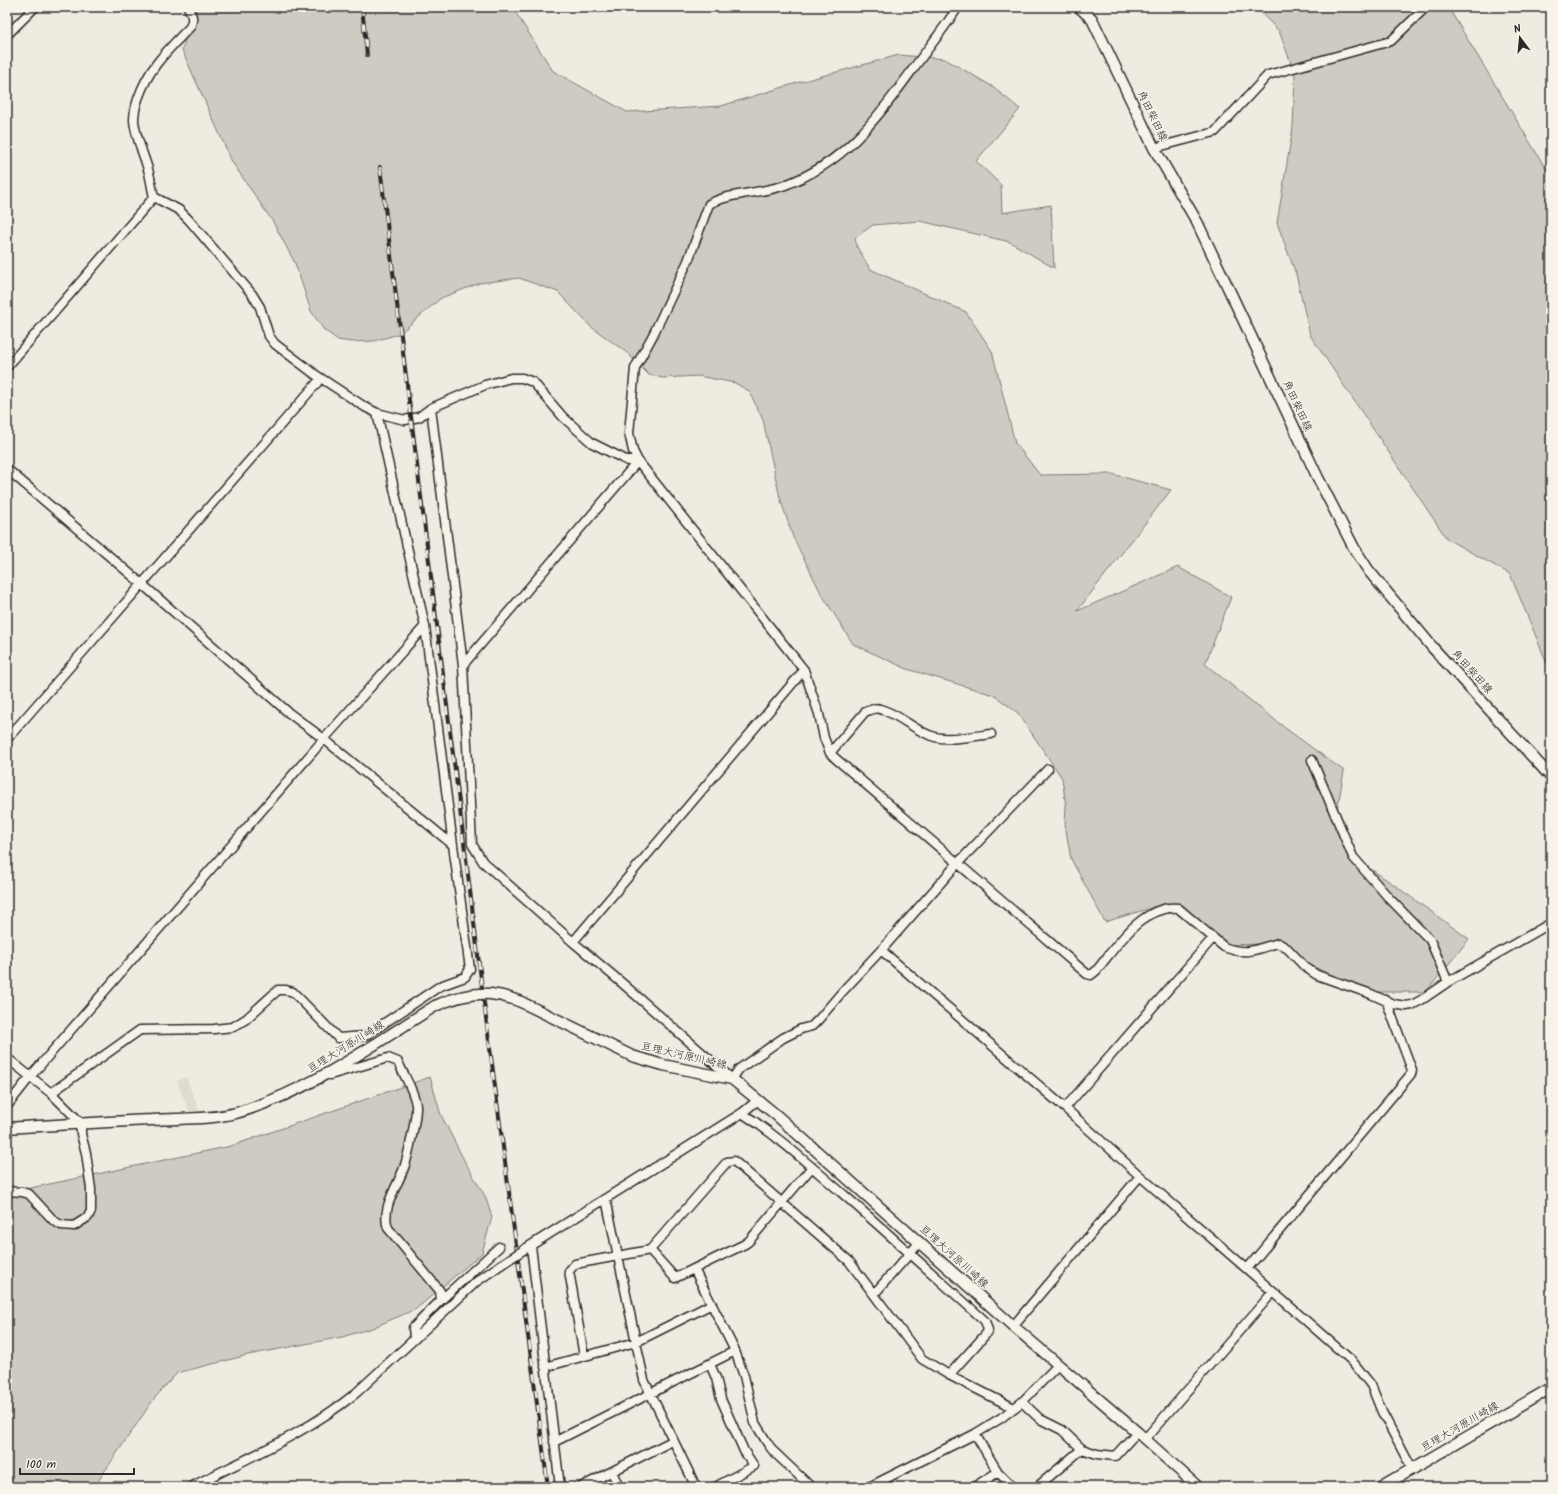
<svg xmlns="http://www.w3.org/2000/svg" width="1558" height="1494" font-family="Kalam,'Klee One',sans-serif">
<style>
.built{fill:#dedbd1}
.green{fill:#cfcbc2;stroke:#7d7b76}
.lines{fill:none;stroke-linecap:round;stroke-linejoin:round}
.minor-casing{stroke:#2b2b2b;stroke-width:11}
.major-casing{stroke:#2b2b2b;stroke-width:13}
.minor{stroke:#f7f3e8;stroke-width:8}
.major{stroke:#f7f3e8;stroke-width:10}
.rail-casing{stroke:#2b2b2b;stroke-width:4}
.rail{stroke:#f7f3e8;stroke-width:2.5;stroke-dasharray:8;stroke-linecap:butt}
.minor-bridge-casing{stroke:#2b2b2b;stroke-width:11;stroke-linecap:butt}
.major-bridge-casing{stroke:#2b2b2b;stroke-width:13;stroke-linecap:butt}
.minor-bridge{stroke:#f7f3e8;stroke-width:8}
.major-bridge{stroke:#f7f3e8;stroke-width:10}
.labels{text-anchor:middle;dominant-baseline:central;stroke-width:3;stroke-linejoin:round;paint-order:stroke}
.street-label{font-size:11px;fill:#2b2b2b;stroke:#f7f3e8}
</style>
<rect width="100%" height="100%" fill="#efebe0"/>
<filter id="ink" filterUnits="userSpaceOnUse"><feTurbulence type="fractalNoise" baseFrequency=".025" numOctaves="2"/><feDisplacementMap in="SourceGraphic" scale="8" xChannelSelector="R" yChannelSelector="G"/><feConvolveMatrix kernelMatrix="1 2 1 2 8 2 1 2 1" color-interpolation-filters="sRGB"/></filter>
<g filter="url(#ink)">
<path class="built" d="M186,1077L199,1111L190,1114L177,1081Z"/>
<path class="green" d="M195,7H512L553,71L627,112L721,106L800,82L899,55L945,59L990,85L1020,109L976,161L1001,185L1002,213L1051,205L1054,268L1010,242L920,221L873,225L855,238L857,247L870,269L966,312L992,351L1015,443L1040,475L1112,474L1171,490L1077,611L1178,567L1231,597L1205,664L1285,728L1344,771L1335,822L1353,857L1390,882L1469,939L1426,992H1363L1270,944L1219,945L1167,903L1105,922L1071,859L1065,825L1066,806L1062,778L1018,713L994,695L907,669L853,644L821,593L793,537L780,498L763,420L749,391L735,383L698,376L663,378L649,375L626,352L590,326L558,292L519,278L480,283L441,298L399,334L374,341L351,342L338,340L324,330L311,311L295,263L273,222L232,162L182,50Z
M1255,7H1448L1551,177V673L1510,574L1447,539L1310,335L1296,274L1277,223L1293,127L1295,74L1279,31Z
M430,1077L441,1115L465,1162L485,1196L492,1217L482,1253L416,1309L372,1328L342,1337L248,1355L177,1373L153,1400L94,1487H7V1464L10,1430L7,1388V1194L16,1191L231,1146Z"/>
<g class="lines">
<defs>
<path id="minor" d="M188,7C192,15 194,19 190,27C167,51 149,67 138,99C136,105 134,113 134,120C135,137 145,157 149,173C151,181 152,189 154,197L179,210L189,220L252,294L260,307L269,336L275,344L316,375L365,407L377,413L405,420L419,417L431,408L485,385L511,378H522L533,382L563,417L592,443L628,461H638
M958,7C943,30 926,51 910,73C874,122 844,163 785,185C761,194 732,192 709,204L688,261L653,335L635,368L629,433L633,451L638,461L804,670L819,714L824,738L830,753L835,758L1087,974L1091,975L1096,971C1115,948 1143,904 1178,908L1224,947C1247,956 1257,949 1278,943L1288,949L1305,967L1317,975L1371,994L1393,1004L1406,1006L1412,1005L1423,999L1448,982L1551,923
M7,35L35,7
M1154,148L1215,132L1268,75L1391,41L1426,7
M7,367L154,197
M431,408L463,665L472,844L483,862L573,942L622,983L732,1079L739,1069L783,1038L801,1029L812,1026L819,1019L842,992L884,947L958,863L1048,769
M7,469L142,584L289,713L324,739L453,845
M463,665L638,461
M7,739L317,383
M830,753L865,712C870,710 875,707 880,709C900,714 915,732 935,737C950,741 975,736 991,734
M1312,760L1353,857L1388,897L1430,940L1448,982
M573,942L804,670
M881,950L1065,1108L1140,1176L1247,1269L1352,1361L1371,1385L1382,1412L1412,1469
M7,1058L51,1093L81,1123V1134L86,1153L91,1189V1211L88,1217L74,1226L61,1225L54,1221L29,1194L22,1192L7,1191
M330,1075L388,1058L398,1062C404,1076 414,1090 416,1105C417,1115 408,1157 404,1168C397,1187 381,1208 388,1228L440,1291L441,1300L413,1328L414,1338
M51,1093L140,1030L214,1029L233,1027L246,1019L278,990H286L293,992L338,1038L365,1036L440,986L465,977L470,969L453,845L425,626L377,413
M7,1106L30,1077L324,739L425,626
M1065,1108L1213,938
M742,1113C778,1136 809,1165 842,1193C890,1235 937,1278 985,1321L988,1330L986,1334L949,1375
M606,1199L644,1380L696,1487
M531,1246L560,1487
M525,1249L742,1113L758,1100
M650,1250L675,1278L745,1244L749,1241L812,1167
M694,1269L735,1351L744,1376L755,1423L768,1444L774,1452L811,1487
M1247,1269L1411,1074L1412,1070L1386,1000
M874,1294L920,1242
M441,1300L499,1247
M1013,1326L1140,1176
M584,1356L569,1271L575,1264L650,1250L727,1162L734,1161L849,1261L922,1359L949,1375L1014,1408
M710,1364L716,1378L721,1399L744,1451L754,1466L715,1487
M545,1367L636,1342L712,1304
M1022,1402L1040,1419L1062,1430L1082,1449L1097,1454L1115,1456L1137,1432
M975,1434L998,1472L1013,1487
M1145,1439L1273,1292
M554,1442L735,1351
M612,1472L619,1487
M191,1487C247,1458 307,1433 356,1393L476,1282L502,1264
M581,1487L672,1441
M869,1487L975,1434L1001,1418L1022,1402L1058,1365
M974,1487L998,1472
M1037,1487L1082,1449"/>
<path id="major" d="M1079,7L1092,19L1154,148L1197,222L1318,478L1354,548L1369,571L1433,648L1551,777
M521,1002L632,1056L663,1065L732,1079L775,1114L1013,1326L1137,1432L1198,1487
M7,1128C55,1125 103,1122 152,1120C179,1118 209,1120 236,1113C309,1092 371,1046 435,1006
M1381,1487L1551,1388"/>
</defs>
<use href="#minor" class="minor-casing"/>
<use href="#major" class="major-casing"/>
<use href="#minor" class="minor"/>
<use href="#major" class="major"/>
<defs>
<path id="rail" d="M362,7L367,55
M380,167C414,445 448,724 484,1003C504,1164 528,1325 548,1487"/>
</defs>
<use href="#rail" class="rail-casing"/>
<use href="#rail" class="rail"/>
<defs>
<path id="minor-bridge" d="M502,1264L525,1249"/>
<path id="major-bridge" d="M435,1006C453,998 476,991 497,995C505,996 513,999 521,1002"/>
</defs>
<use href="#minor-bridge" class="minor-bridge-casing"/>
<use href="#major-bridge" class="major-bridge-casing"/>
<use href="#minor-bridge" class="minor-bridge"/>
<use href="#major-bridge" class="major-bridge"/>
</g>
</g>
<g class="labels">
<g class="street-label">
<text transform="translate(1152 116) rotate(64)">角田柴田線</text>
<text transform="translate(1297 406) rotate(65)">角田柴田線</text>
<text transform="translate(1472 672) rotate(48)">角田柴田線</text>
<text transform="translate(346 1047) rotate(-32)">亘理大河原川崎線</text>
<text transform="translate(684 1056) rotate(13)">亘理大河原川崎線</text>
<text transform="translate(954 1257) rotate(42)">亘理大河原川崎線</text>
<text transform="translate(1460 1427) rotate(-30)">亘理大河原川崎線</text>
</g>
</g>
<rect width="1558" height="1494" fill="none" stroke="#f7f3e8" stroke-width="24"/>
<rect x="12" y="12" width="1534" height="1470" fill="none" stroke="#2b2b2b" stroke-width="1.5" filter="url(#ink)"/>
<g transform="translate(1520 38) rotate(344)" stroke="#f7f3e8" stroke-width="3" paint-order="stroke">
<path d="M0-3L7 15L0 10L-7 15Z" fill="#2b2b2b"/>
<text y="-6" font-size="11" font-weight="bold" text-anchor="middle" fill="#2b2b2b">N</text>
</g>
<path d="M20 1468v6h114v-6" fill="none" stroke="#2b2b2b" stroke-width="2"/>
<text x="26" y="1468" font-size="12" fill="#2b2b2b" stroke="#f7f3e8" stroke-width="3" paint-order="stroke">100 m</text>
</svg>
